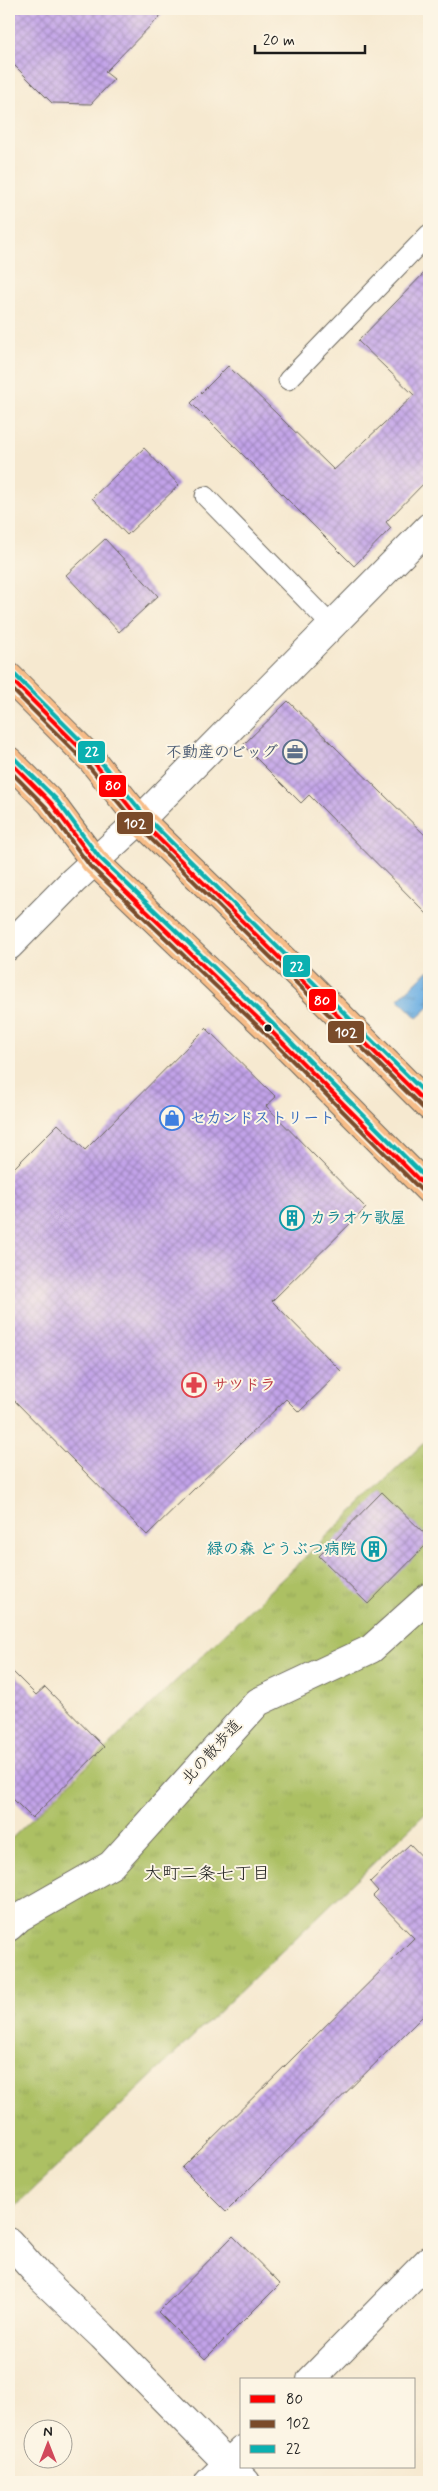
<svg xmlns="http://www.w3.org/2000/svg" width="438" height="2491" font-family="Mynerve,'Klee One',sans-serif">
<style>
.grass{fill:url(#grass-tufts);stroke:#646e40}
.water{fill:url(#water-ripples);stroke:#456680}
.building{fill:url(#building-cross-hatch)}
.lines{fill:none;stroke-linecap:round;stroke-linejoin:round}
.lane-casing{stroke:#68645b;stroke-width:21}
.street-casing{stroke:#68645b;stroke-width:30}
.primary-casing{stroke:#68645b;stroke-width:30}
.lane{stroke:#fff;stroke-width:19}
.street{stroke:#fff;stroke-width:28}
.primary{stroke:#f7bd88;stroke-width:28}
.bus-1-casing{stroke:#fcf5e5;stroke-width:8}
.bus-2-casing{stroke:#fcf5e5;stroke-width:8}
.bus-3-casing{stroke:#fcf5e5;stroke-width:8}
.bus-1{stroke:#f00;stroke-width:4}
.bus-2{stroke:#7a4b2a;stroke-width:4}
.bus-3{stroke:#0ab0b0;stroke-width:4}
.bus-dot{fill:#1c1c1c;stroke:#fcf5e5;stroke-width:2}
.labels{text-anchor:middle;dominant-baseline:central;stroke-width:4;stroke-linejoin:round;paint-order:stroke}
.service-label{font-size:16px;font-weight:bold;fill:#4e5e75;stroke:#fcf5e5;text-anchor:end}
.shop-label{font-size:16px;font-weight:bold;fill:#366cbe;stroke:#fcf5e5;text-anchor:start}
.culture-label{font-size:16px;font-weight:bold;fill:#0d838f;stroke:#fcf5e5;text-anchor:start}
.health-label{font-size:16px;font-weight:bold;fill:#be3a42;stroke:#fcf5e5;text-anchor:start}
.street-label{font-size:16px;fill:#1c1c1c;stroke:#fcf5e5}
.neighbourhood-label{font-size:18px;fill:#1c1c1c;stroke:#fcf5e5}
.line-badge{stroke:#fcf5e5;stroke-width:2}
.badge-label{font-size:14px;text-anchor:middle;font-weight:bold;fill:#fff}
</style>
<defs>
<pattern id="grass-tufts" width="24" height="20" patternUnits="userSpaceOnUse" patternTransform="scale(1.25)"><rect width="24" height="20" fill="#acc064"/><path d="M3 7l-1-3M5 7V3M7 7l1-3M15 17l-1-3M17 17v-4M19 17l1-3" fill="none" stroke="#93a456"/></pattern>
<pattern id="water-ripples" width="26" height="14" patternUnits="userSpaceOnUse" patternTransform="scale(1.25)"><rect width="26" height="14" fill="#6eb0e3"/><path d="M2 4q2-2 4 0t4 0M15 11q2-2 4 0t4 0" fill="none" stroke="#5a8eb7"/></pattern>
<pattern id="building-cross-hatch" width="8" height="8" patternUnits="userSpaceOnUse" patternTransform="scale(1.25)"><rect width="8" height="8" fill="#c2a3e9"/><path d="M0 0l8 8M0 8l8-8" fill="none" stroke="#9d84bc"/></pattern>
</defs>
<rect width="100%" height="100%" fill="#fcf5e5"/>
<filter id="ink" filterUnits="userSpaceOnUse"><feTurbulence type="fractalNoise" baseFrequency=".02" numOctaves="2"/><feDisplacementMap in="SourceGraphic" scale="10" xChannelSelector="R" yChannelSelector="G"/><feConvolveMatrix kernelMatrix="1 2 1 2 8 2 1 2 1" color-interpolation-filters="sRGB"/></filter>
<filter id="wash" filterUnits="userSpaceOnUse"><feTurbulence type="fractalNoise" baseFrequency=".0096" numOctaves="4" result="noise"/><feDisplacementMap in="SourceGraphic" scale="20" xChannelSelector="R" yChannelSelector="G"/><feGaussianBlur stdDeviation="1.12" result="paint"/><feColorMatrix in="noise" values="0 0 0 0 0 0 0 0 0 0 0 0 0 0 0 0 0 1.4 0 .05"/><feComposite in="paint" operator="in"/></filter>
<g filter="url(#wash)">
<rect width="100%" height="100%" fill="#f6e9d0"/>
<path class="grass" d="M429,1438V1810L13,2209L9,2204V1841Z"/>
<path class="water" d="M429,970V1007L417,1018L398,999Z"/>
<g id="blocks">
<path class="building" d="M9,9H167L105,72L114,79L91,104L52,103L9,60Z
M429,268V478L386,522L391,528L354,566L191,403L228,366L334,470L414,395L358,341Z
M144,448L179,485L127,535L92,498Z
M105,539L158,596L119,632L66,575Z
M288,701L429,839V916L309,795L301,803L243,745Z
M206,1028L276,1097L266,1106L366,1208L272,1301L341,1371L299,1412L286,1399L147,1535L9,1395V1173L58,1124L85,1150Z
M382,1492L429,1538V1542L368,1604L319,1556Z
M9,1668L36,1695L45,1687L104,1747L32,1818L9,1795Z
M410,1844L429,1864V2010L226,2212L182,2168L414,1938L373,1896L378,1891L370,1882Z
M233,2236L280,2284L205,2359L158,2312Z"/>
</g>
</g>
<g filter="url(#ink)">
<use href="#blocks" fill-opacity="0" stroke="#68645b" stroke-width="1"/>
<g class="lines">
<defs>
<path id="lane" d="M288,380L429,234
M205,496L332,626"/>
<path id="street" d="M9,946L73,881L140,820L429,527
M9,1927L20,1917L111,1865L258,1702L371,1649L429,1597
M9,2242L41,2278L102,2336L246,2482
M311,2380L429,2260
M209,2482L242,2450"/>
<path id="primary" d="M9,677L92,760L140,820L304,980L429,1106
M9,761L51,803L94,861L268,1028L429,1190"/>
</defs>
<use href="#lane" class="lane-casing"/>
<use href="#street" class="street-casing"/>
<use href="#primary" class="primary-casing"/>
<use href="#lane" class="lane"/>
<use href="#street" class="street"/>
<use href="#primary" class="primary"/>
<defs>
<path id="bus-1" d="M9,677L92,760L140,820L429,1106
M9,761L51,803L94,861L268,1028L429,1190"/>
<path id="bus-2" d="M9,686L87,764L136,824L425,1110
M9,770L46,807L90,866L264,1032L425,1194"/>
<path id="bus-3" d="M13,673L96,756L145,816L429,1097
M13,757L56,799L99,857L272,1023L429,1181"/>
</defs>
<use href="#bus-1" class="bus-1-casing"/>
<use href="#bus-2" class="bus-2-casing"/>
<use href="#bus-3" class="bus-3-casing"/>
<use href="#bus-1" class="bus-1"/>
<use href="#bus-2" class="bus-2"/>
<use href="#bus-3" class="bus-3"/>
</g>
</g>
<defs>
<symbol id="office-ring" viewBox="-11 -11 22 22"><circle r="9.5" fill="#fcf5e5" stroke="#5c6f8a" stroke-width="1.5"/><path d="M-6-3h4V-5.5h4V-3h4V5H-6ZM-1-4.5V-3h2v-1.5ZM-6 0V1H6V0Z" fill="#5c6f8a"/></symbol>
<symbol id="shop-ring" viewBox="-11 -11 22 22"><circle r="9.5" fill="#fcf5e5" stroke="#3f7fe0" stroke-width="1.5"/><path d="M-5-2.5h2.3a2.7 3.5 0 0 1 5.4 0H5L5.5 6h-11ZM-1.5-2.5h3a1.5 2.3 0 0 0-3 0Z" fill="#3f7fe0"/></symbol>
<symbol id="building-ring" viewBox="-11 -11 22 22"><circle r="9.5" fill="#fcf5e5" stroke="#0f9aa8" stroke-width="1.5"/><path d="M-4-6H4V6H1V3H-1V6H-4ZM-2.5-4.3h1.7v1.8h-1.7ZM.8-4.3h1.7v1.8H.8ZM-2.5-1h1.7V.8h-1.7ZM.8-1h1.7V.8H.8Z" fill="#0f9aa8"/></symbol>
<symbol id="pharmacy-ring" viewBox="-11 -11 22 22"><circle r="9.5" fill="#fcf5e5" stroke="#e0444e" stroke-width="1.5"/><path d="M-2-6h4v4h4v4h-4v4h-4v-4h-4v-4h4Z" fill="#e0444e"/></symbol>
</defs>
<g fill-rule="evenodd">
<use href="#office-ring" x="281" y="738" width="28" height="28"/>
<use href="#shop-ring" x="158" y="1104" width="28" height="28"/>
<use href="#building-ring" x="278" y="1204" width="28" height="28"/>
<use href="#pharmacy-ring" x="180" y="1371" width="28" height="28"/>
<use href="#building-ring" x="360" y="1535" width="28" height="28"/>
</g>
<circle class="bus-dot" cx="268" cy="1028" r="4.5"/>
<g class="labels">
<g class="service-label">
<text x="278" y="752">不動産のビッグ</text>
</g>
<g class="shop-label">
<text x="190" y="1118">セカンドストリート</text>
</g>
<g class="culture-label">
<text x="310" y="1218">カラオケ歌屋</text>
<text x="356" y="1549" text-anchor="end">緑の森 どうぶつ病院</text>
</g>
<g class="health-label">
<text x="212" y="1385">サツドラ</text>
</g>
<g class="street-label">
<text transform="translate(212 1752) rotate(-48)">北の散歩道</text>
</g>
<g class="neighbourhood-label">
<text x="207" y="1874">大町二条七丁目</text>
</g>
</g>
<g class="line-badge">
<rect x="77" y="740" width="29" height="24" rx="5" fill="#0ab0b0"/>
<rect x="98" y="774" width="29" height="24" rx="5" fill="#f00"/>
<rect x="116" y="811" width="38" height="24" rx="5" fill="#7a4b2a"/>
<rect x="282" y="954" width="29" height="24" rx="5" fill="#0ab0b0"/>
<rect x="308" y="988" width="29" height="24" rx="5" fill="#f00"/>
<rect x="327" y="1020" width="38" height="24" rx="5" fill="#7a4b2a"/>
</g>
<g class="badge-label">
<text x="92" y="756">22</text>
<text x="113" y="790">80</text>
<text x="135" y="828">102</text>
<text x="297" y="971">22</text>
<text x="322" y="1005">80</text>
<text x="346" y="1037">102</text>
</g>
<rect width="438" height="2491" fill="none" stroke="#fcf5e5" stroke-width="30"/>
<rect x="240" y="2378" width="175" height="90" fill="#fcf5e5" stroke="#a29e95"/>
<rect x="250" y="2395" width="25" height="8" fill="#ff0000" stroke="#a29e95"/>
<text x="286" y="2404" font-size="15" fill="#1c1c1c">80</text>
<rect x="250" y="2420" width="25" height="8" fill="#7a4b2a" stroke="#a29e95"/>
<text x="286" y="2428" font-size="15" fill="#1c1c1c">102</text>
<rect x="250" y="2445" width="25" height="8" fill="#0ab0b0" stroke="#a29e95"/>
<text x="286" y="2454" font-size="15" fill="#1c1c1c">22</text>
<g transform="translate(48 2444)"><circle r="24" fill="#fcf5e5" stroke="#a29e95"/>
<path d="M0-4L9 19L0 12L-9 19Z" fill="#d1495b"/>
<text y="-8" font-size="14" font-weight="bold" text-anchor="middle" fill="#1c1c1c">N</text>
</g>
<path d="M255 45v8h110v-8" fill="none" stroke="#1c1c1c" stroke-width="2.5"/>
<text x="263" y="45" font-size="15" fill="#1c1c1c" stroke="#fcf5e5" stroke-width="4" paint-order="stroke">20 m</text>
</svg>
